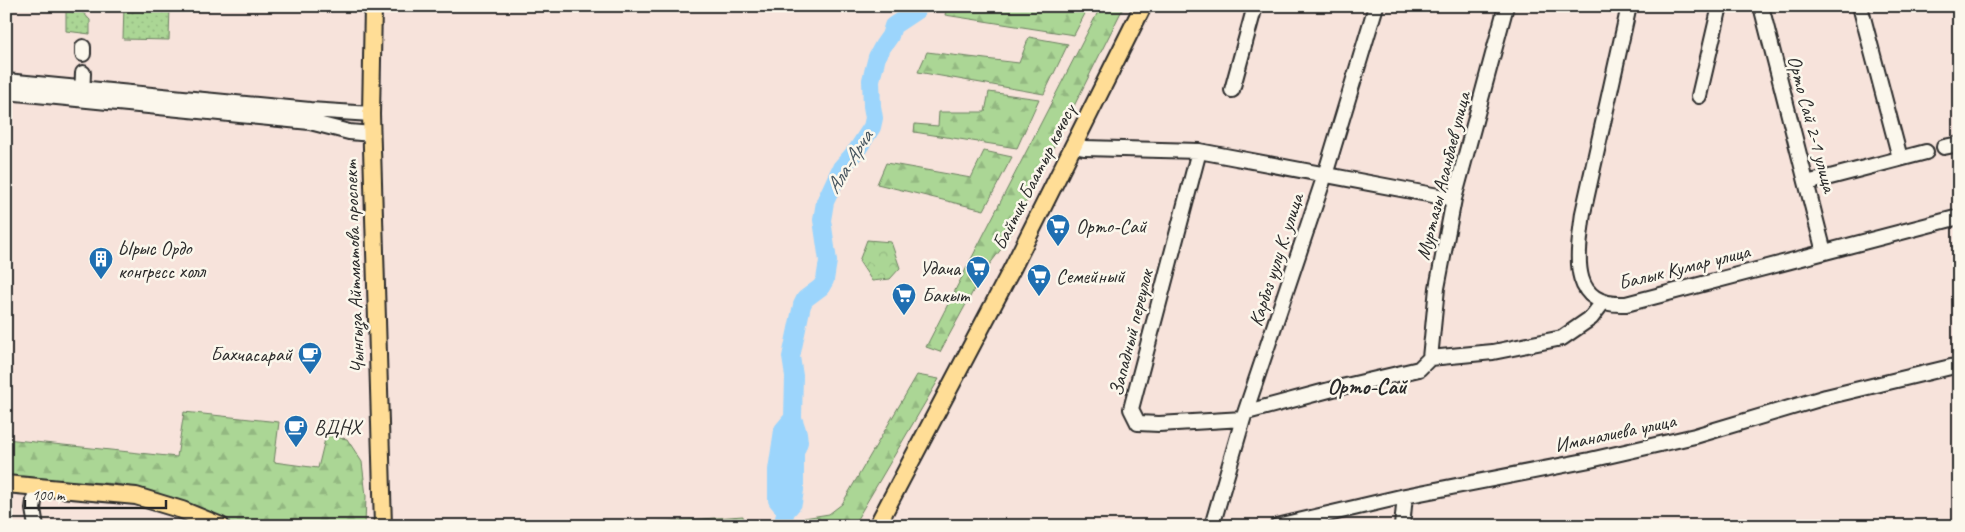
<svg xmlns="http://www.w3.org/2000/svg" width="1965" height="532" font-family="Caveat,sans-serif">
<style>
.grass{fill:url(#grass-dots);stroke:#6b8060}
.forest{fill:url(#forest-firs);stroke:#6b8060}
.park{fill:url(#park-crowns);stroke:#6b8060}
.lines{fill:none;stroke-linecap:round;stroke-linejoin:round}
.river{stroke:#9cd5fc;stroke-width:18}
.minor-casing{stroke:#2b2b2b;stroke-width:18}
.major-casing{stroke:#2b2b2b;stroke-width:20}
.minor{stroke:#fbf7ec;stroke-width:14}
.major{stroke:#ffdd96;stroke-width:16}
.labels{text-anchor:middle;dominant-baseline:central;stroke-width:5;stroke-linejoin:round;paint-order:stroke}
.street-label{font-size:20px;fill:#2b2b2b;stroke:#fbf7ec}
.poi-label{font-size:20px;fill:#2b2b2b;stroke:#fbf7ec;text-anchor:start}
.water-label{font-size:21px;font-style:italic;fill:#47565f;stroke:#fbf7ec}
.quarter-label{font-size:22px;font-weight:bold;fill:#2b2b2b;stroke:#fbf7ec}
</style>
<defs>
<pattern id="grass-dots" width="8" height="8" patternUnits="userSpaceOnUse" patternTransform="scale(1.25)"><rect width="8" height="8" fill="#abd695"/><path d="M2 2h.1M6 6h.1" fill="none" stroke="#93b881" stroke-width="1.8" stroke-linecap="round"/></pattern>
<pattern id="forest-firs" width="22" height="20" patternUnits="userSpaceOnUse" patternTransform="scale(1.25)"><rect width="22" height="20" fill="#abd695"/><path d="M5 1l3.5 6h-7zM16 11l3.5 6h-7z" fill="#93b881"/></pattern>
<pattern id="park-crowns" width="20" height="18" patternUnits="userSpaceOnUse" patternTransform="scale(1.25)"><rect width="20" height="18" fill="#abd695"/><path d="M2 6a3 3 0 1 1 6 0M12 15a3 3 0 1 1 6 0" fill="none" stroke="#93b881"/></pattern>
</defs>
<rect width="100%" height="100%" fill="#f7e3db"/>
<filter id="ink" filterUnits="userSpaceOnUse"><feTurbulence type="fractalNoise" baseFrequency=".02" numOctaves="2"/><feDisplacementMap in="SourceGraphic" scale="10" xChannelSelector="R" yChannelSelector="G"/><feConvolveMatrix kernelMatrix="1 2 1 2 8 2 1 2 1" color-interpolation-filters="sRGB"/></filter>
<g filter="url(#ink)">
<path class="grass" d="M66,6H77L90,20V34L66,31Z
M124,6H170L169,40L123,39Z"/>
<path class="forest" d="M947,6H1089L1074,35L945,15Z
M1101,6H1124L1005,244L983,273L940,352L926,347Z
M1029,37L1068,44L1044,94L918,72L927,52L1019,63Z
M989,92L1039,99L1017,148L914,132L915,124L938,126L939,112H985Z
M984,151L1012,157L984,210L877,184L886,163L971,178Z
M917,375L939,379L853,526H804V518L829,514L842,504Z
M184,412L279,422L274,462L318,468L326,435L347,439L362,462L366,496L365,526H239L151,492L117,484L6,476V439L177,457Z
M743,516L744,526H629L633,524Z"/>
<path class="park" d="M867,240L891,242L900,268L890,279L872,281L859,261Z"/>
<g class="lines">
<path class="river" d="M786,511L793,503L795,490V453L799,442L798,433L793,418
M782,526L786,511L777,500V470L783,430L793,418L794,376L791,357L802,305L805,299L821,287L825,280L828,261L822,220L825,202L841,168L857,150L872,127L874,118L872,106L871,80L877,57L883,46L890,36L893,26L917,10L919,6"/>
<defs>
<path id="minor" d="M1629,6L1583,213C1578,254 1567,307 1626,304L1959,217
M1761,6L1824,252
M1860,6L1900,158
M83,54V47
M6,81L310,110L371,114
M1232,90L1255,6
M6,92L310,122L349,132L372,134
M1699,96L1720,6
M82,97L83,73
M1074,146L1084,148L1199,151L1454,199
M1944,147L1959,144
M1199,151L1131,409L1138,423L1159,424L1243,419
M1807,183L1926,152
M1430,358L1437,288L1454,199L1506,6
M1430,358L1493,352L1562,338L1591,318L1603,302
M1247,412L1333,389L1419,369L1430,358
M36,486L33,509L36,526
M1212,526L1243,419L1325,175L1376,6
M1277,526L1405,496L1590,460L1695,436L1826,397L1959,365
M1402,526L1405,496"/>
<path id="major" d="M373,6L371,114L383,526
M6,484L136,496L182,510L221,526
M877,526L1013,267L1143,6"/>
</defs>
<use href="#minor" class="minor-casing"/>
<use href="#major" class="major-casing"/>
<use href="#minor" class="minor"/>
<use href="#major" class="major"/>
</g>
</g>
<defs>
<symbol id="supermarket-pin" viewBox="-11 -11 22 30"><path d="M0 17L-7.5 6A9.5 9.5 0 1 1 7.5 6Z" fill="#1f6fb2" stroke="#fbf7ec"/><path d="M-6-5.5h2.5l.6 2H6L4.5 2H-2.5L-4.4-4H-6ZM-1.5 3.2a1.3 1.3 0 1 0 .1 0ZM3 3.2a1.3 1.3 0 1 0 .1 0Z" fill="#fff"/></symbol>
<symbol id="building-pin" viewBox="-11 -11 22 30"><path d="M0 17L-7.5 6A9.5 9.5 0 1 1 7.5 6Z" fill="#1f6fb2" stroke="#fbf7ec"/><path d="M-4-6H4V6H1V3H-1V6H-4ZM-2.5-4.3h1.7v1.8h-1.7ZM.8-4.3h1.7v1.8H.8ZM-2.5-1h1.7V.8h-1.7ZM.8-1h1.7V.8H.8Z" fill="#fff"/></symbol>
<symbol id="cafe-pin" viewBox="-11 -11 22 30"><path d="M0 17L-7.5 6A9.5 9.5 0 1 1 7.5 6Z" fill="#1f6fb2" stroke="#fbf7ec"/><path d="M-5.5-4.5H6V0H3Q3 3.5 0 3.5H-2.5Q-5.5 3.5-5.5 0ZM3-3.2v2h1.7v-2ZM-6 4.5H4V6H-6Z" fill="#fff"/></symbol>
</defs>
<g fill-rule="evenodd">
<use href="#supermarket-pin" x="1044" y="212" width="28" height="38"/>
<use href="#building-pin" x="87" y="245" width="28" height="38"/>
<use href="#supermarket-pin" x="964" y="254" width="28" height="38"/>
<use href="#supermarket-pin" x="1025" y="262" width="28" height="38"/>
<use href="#supermarket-pin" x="890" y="281" width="28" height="38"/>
<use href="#cafe-pin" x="296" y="340" width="28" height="38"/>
<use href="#cafe-pin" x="282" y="413" width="28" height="38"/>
</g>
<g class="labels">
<g class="street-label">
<text transform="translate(1812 124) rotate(75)">Орто Сай 2-1 улица</text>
<text transform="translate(1443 176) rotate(-76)">Муртазы Асанбаев улица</text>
<text transform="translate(1034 177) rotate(-63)">Байтик Баатыр көчөсү</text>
<text transform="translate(1276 260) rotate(-72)">Карбоз уулу К. улица</text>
<text transform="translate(354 267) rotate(-92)">Чынгыза Айтматова проспект</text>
<text transform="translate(1684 267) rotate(-14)">Балык Кумар улица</text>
<text transform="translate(1131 333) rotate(-76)">Западный переулок</text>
<text transform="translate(1615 433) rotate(-12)">Иманалиева улица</text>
</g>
<g class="poi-label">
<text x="1076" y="226">Орто-Сай</text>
<text x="118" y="248">Ырыс Ордо<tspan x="118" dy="23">конгресс холл</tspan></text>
<text x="960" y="268" text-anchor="end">Удача</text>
<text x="1056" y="276">Семейный</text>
<text x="922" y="295">Бакыт</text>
<text x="292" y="354" text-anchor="end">Бахчасарай</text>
<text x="314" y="427">ВДНХ</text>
</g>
<g class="water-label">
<text transform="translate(849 162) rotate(-58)">Ала-Арча</text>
</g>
<g class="quarter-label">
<text x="1367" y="387">Орто-Сай</text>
</g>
</g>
<rect width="1965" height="532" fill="none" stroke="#fbf7ec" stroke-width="25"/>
<rect x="12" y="12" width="1940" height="507" fill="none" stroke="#2b2b2b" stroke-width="2" filter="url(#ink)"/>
<path d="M25 500v8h141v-8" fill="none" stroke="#2b2b2b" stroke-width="2.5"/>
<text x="32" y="500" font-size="15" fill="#2b2b2b" stroke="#fbf7ec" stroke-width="4" paint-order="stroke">100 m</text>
</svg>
